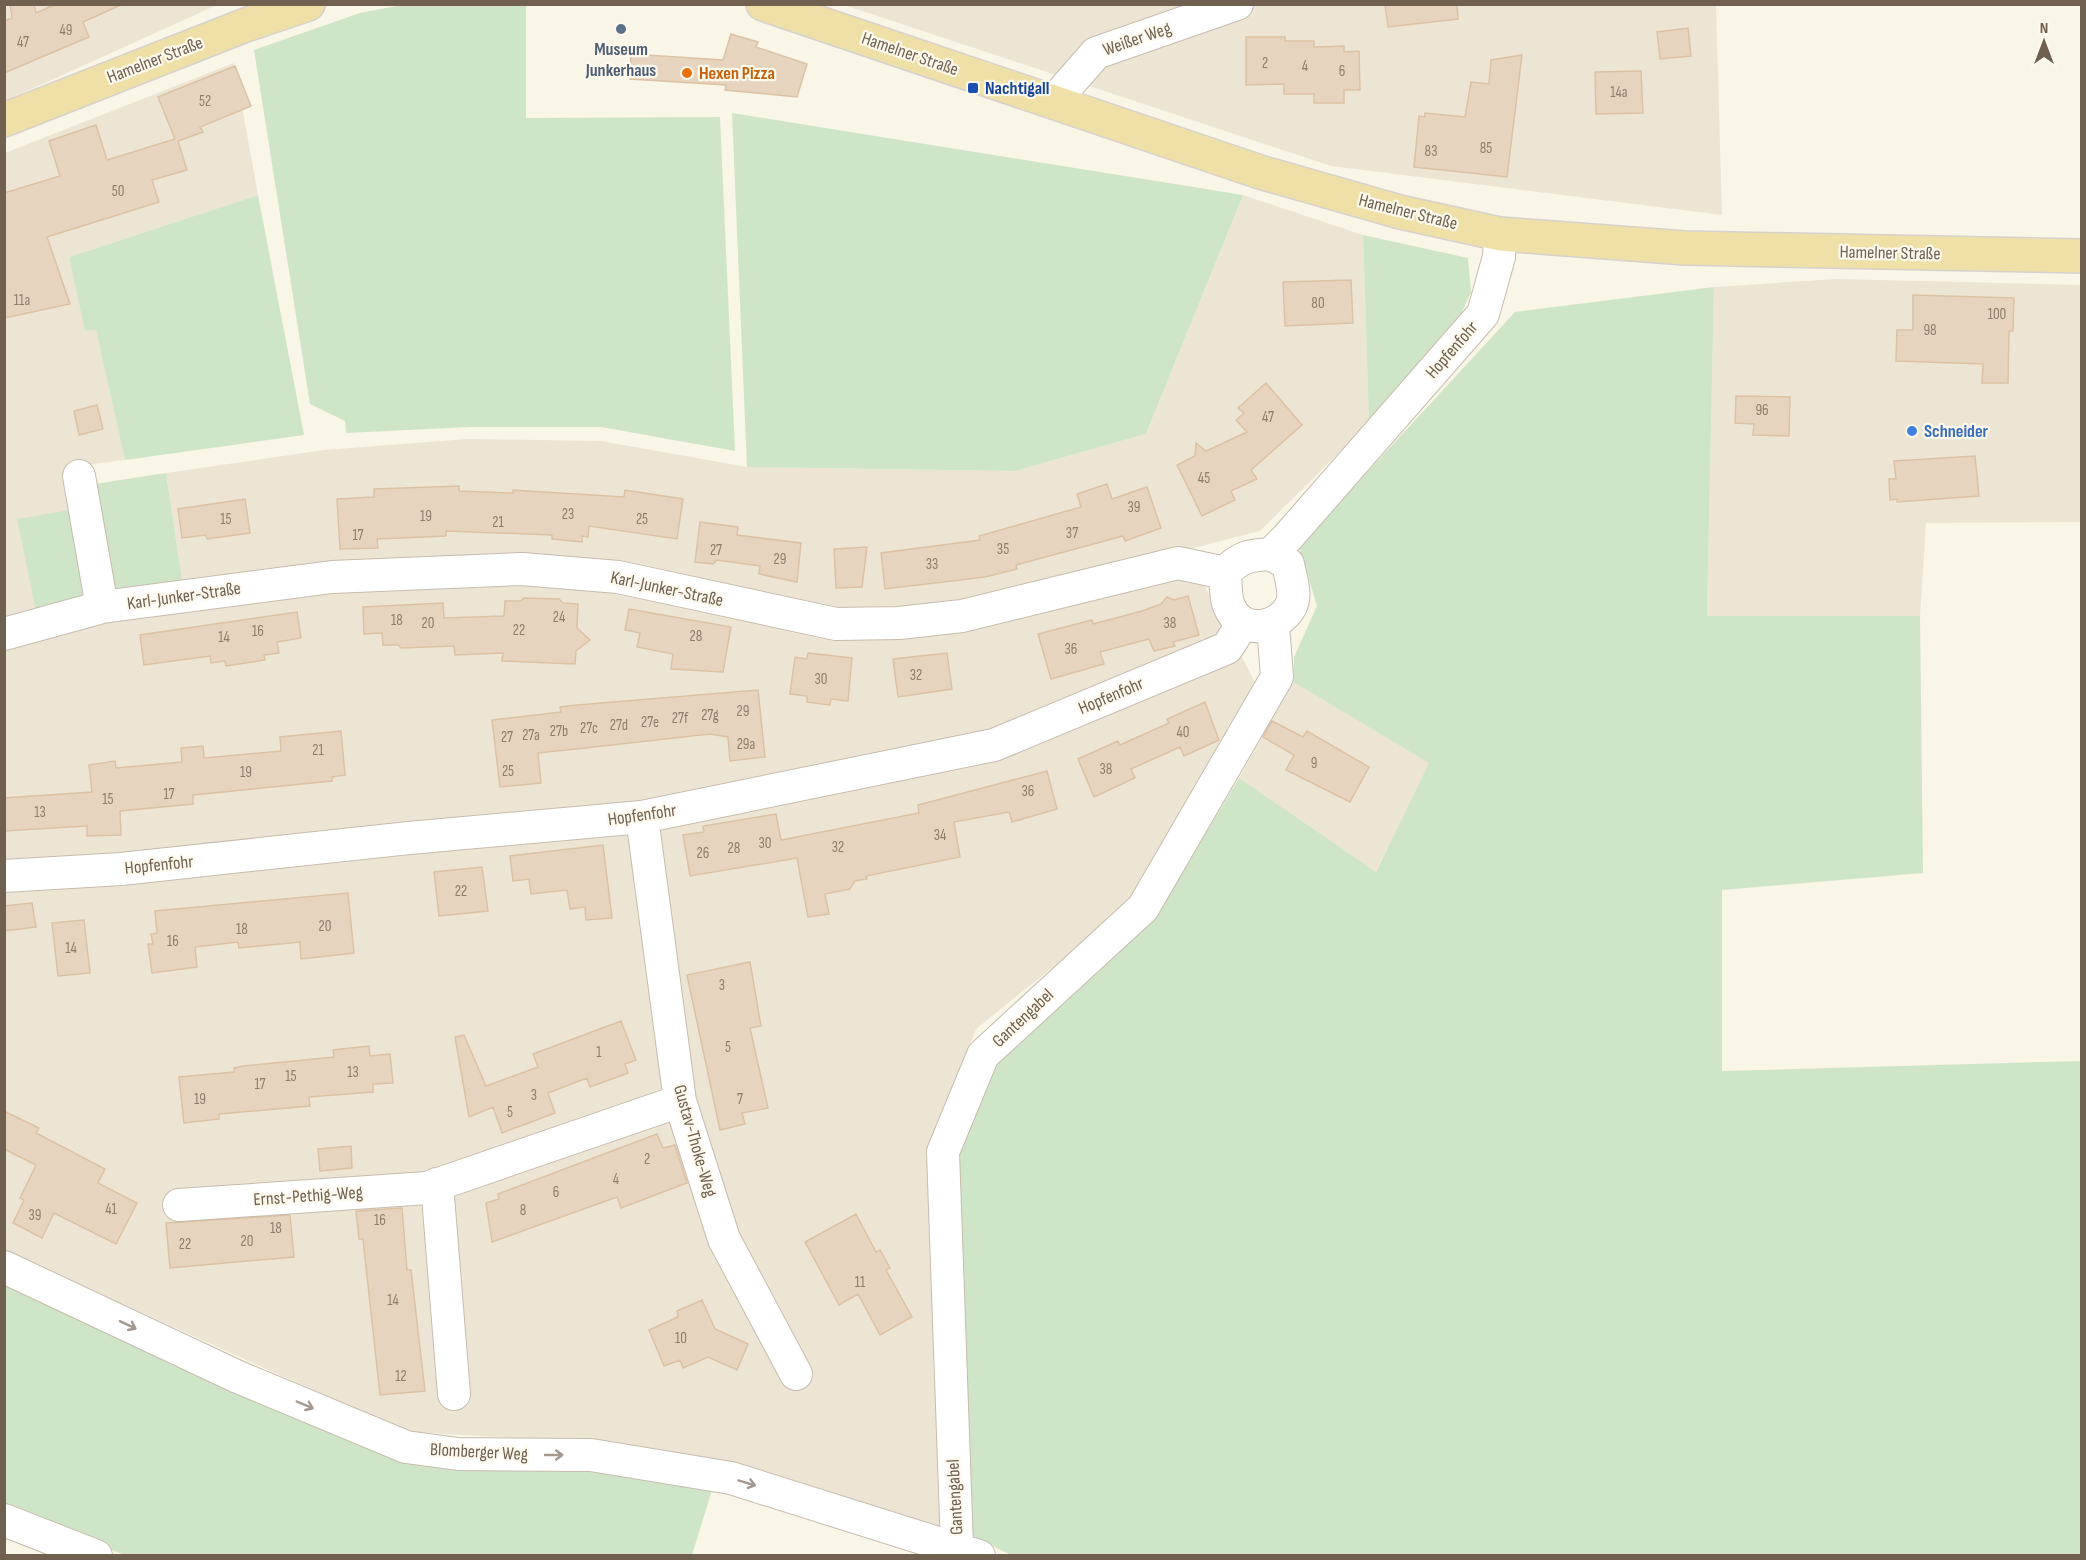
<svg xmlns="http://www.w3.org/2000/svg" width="2086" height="1560" font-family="'Sofia Sans Condensed',sans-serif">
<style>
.residential{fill:#ede5d4}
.green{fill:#cfe5c8}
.building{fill:#e6d4be;stroke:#dcc2a5;stroke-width:1.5}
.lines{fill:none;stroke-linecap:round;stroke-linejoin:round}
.minor-casing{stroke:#c7bcad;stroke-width:34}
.primary-casing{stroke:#d7d2ce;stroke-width:36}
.minor{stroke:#fff;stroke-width:32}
.primary{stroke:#efe0a8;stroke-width:33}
.oneway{stroke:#a2988d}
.service-dot{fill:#5c6f8a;stroke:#fdf9ed;stroke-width:2}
.food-dot{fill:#e8710a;stroke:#fdf9ed;stroke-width:2}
.transit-dot{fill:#1a4fb4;stroke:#fdf9ed;stroke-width:2}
.shop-dot{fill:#3f7fe0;stroke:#fdf9ed;stroke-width:2}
.labels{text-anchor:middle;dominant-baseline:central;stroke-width:4.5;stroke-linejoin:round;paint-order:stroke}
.number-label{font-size:15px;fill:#8e7d6b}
.street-label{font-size:18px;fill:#70604f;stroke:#fdf9ed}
.service-label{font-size:18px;font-weight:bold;fill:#4e5e75;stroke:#fdf9ed}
.food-label{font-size:18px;font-weight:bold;fill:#c56008;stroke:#fdf9ed;text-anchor:start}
.transit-label{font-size:18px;font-weight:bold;fill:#164399;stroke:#fdf9ed;text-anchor:start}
.shop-label{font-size:18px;font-weight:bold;fill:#366cbe;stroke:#fdf9ed;text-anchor:start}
</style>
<rect width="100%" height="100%" fill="#f9f5e7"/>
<path class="residential" d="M5,4L217,5L5,101Z
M844,5H1716L1722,215L1331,166Z
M234,63L258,195L69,257L86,331L96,329L125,460L85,465L92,505L183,586L166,473L324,450L467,439L601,441L747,467L1015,471L1146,434L1243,195L1363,235L1369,423L1260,531L1186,550L1260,692L1137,899L976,1029L933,1138L948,1528L733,1470L592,1442L406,1432L5,1251V153Z
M1837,279L2081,285V522L1926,523L1920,616H1707L1714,287Z
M1293,682L1430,763L1375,873L1239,778Z"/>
<path class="green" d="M402,5H526V118L720,117L735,451L601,427H469L346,433L345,421L310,404L254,50L360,13Z
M732,113L1243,195L1146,434L1015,471L747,467Z
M258,195L304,435L125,460L96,330L85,331L69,257Z
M1363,235L1468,258L1471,292L1456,325L1369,423Z
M1714,287L1707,616H1920L1923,873L1722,890V1071L2081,1061V1555H1011L967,1533L952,1150L990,1060L1141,925L1209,828L1239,778L1376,872L1429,763L1293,682L1294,657L1317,606L1299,546L1515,312Z
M166,473L183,586L109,597L88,485Z
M75,509L93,600L36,611L17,519Z
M4,1281L406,1459L591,1465L713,1487L692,1555H125L5,1510Z"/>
<path class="building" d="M10,4H34L36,13L56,4H123L83,22L89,37L4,73V21L12,18Z
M1385,4H1457L1458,19L1388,27Z
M1688,28L1691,56L1660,59L1657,32Z
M731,34L758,42L756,47L807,64L797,97L725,90L726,85L630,79L631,54L723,60Z
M1246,37H1285V41H1314V47L1344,46V52L1359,51L1360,90H1344V103H1314V94H1284V84L1246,85Z
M1522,55L1507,177L1414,167L1419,116L1425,117V113L1465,117L1471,82L1489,84L1491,60Z
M235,66L251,106L200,127L203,132L178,141L187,170L152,180L159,202L47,237L70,304L4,318V193L60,176L49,141L96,125L107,160L175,139L158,97Z
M1641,71L1643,113L1596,114L1595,72Z
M1351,280L1353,323L1285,326L1283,282Z
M1913,295L2014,298L2013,331H2009L2008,383H1982L1983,364L1896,361L1897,330H1913Z
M1266,383L1302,425L1251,470L1257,479L1231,491L1235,500L1202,516L1177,465L1195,456L1196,443L1206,451L1247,432L1236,420L1244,413L1238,408Z
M1736,396L1790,397L1789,436L1753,435L1754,424L1735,423Z
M97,405L103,429L79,435L74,411Z
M1975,456L1979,496L1897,502V499L1890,500L1889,479H1896L1894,461Z
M1107,484L1112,499L1147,487L1161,528L1125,541L1123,536L1016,565L1017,569L985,577L885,589L881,553L980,540L979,536L1081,507L1077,494Z
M459,486V491L513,493V490L624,497L625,490L683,499L677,539L589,526L588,537L582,536V542L552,539V535L446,531V536L377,539L378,548L340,549L337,499L374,497V489Z
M245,499L250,533L207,539L206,535L182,538L178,509Z
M700,522L738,527L737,535L801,543L797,582L759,574L760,566L717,560L713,564L695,562Z
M867,547L862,587L836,588L834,549Z
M1188,596L1199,635L1173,642L1175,646L1154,651L1149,639L1100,652L1104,664L1051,679L1038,634L1092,620L1093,624L1142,611L1161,604L1167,597L1174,600Z
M524,598L559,599L563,603L578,604L577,628L590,640L576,651L575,664L502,661L503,653L455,655L454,646L401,648L398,645H383L382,633L364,634L363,607L443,603L444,618L504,616L505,601H520Z
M629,609L731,627L723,672L671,669L673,654L637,647L640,633L625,630Z
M297,612L301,638L277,642L279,653L264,655L265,660L226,666L225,661L211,663L210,656L144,665L140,635Z
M808,653L852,658L848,701L831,699L830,705L807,702V696L790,694L795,657L807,659Z
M947,653L952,689L898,697L893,659Z
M758,690L765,757L730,761L728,737L710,734L576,749L538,753L541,783L500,787L492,720L561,712L560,707L577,705Z
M1205,702L1219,740L1184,756L1180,747L1131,769L1135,778L1094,797L1078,759L1118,741L1120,745L1169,723L1167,719Z
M1272,721L1303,737L1307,731L1369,767L1350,802L1286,770L1294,755L1263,737Z
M341,731L345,775L332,777V781L193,795V804L120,811L121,835L87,836V826L4,831V798L92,792L89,765L115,761L116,768L182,762L181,748L203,746L204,758L281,751L280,737Z
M1047,771L1057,809L1012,822L1009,812L954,822L960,857L866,876L867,879L855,881L850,889L825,894L829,914L808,917L797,858L690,876L683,835L704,832L703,826L776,814L781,840L919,813L918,805Z
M603,845L612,918L586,920L585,907L570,909L567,890L531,894L529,879L513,881L510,856Z
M482,867L488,911L439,916L434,872Z
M348,893L354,953L301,959L300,942L239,948L238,942L195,947L197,967L152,973L148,944H153L151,934L157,933L155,911Z
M32,903L36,927L4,931V906Z
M84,920L90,973L58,976L52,923Z
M750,962L761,1026L750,1028L768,1108L742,1113L745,1124L720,1130L687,975Z
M621,1021L636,1060L625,1064L628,1073L590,1087L587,1078L548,1093L555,1113L502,1133L493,1107L469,1117L455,1037L464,1035L486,1086L538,1067L533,1054Z
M369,1046L370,1056L390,1054L393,1083L373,1084V1092L309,1097L310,1106L219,1114V1119L184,1123L179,1077L234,1072V1068L243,1066L334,1057L333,1050Z
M4,1111L39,1128L36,1133L105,1169L98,1183L137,1203L116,1244L54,1213L42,1238L13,1223L24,1200L20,1198L36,1165L4,1149Z
M657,1134L663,1148L675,1145L687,1183L621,1208L617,1197L492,1242L486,1203L499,1199L498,1194Z
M351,1146L352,1168L320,1171L318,1149Z
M402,1208L407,1270H411L425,1391L380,1395L363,1239H359L356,1211Z
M856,1214L876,1252L880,1250L890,1268L886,1270L912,1317L880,1335L858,1294L839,1305L805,1242Z
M290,1215L294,1257L170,1268L166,1223Z
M702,1300L715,1329L748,1344L737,1370L708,1357L683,1368L680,1360L664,1366L649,1330L678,1317L677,1311Z"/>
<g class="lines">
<defs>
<path id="minor" d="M1054,101L1096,53L1237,4
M79,476L102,607
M1271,554L1288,564C1290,576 1297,594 1291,606C1277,631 1241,635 1229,606C1225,597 1226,583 1225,573C1239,557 1250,555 1271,554L1287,538L1483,314L1499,257L1500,234
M4,634L102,607L332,577L522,569L618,577L836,624L899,623L962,616L1178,563L1225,573
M642,817L680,1101L724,1239L796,1374
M4,876L121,869L409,838L642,817L994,745L1227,648L1243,623
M437,1184L454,1394
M179,1205L427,1188L680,1101
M4,1267L238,1377L406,1447L458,1454L591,1455L731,1478L979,1556
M4,1520L96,1556
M957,1547L943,1152L983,1055L1143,908L1277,677L1273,625"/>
<path id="primary" d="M763,4L1260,172L1400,212L1500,234L1685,248L2082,256
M4,120L243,26L308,4"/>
</defs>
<use href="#minor" class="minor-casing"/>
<use href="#primary" class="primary-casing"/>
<use href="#minor" class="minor"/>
<use href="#primary" class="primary"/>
</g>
<defs><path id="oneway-shaft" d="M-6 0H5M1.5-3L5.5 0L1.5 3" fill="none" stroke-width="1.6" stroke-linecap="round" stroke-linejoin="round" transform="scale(1.5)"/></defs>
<g class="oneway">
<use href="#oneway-shaft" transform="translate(128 1325) rotate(25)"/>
<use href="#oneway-shaft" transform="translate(305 1405) rotate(23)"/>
<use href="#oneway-shaft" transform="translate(554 1455)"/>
<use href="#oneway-shaft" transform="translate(747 1483) rotate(17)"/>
</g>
<circle class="service-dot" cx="621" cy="29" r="6"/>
<circle class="food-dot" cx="687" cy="73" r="6"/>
<rect class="transit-dot" x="967" y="82" width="12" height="12" rx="3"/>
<circle class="shop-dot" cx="1912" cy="431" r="6"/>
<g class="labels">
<g class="number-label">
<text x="66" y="30">49</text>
<text x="23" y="42">47</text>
<text x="1265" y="63">2</text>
<text x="1305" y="66">4</text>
<text x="1342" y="71">6</text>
<text x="1619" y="92">14a</text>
<text x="205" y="101">52</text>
<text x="1486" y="148">85</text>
<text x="1431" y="151">83</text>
<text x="118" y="191">50</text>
<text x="22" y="300">11a</text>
<text x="1318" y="303">80</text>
<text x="1997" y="314">100</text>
<text x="1930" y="330">98</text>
<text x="1762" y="410">96</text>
<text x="1268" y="417">47</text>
<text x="1204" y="478">45</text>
<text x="1134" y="507">39</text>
<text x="568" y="514">23</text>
<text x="426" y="516">19</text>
<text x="226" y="519">15</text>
<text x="642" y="519">25</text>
<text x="498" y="522">21</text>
<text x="1072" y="533">37</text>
<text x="358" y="535">17</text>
<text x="1003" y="549">35</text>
<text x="716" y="550">27</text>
<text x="780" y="559">29</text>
<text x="932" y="564">33</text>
<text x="559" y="617">24</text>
<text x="397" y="620">18</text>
<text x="428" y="623">20</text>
<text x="1170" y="623">38</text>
<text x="519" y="630">22</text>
<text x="258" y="631">16</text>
<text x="696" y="636">28</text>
<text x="224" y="637">14</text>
<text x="1071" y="649">36</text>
<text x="916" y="675">32</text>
<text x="821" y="679">30</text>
<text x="743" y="711">29</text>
<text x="710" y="715">27g</text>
<text x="680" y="718">27f</text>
<text x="650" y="722">27e</text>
<text x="619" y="725">27d</text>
<text x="589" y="728">27c</text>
<text x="559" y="731">27b</text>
<text x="1183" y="732">40</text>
<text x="531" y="735">27a</text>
<text x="507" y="737">27</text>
<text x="746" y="744">29a</text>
<text x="318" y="750">21</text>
<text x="1314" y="763">9</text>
<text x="1106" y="769">38</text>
<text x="508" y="771">25</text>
<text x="246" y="772">19</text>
<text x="1028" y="791">36</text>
<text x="169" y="794">17</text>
<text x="108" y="799">15</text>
<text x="40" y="812">13</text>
<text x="940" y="835">34</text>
<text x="765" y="843">30</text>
<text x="838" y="847">32</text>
<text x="734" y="848">28</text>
<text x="703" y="853">26</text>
<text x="461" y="891">22</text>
<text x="325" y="926">20</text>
<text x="242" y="929">18</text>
<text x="173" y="941">16</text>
<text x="71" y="948">14</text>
<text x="722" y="985">3</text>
<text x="728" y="1047">5</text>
<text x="599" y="1052">1</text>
<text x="353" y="1072">13</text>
<text x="291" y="1076">15</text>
<text x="260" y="1084">17</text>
<text x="534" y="1095">3</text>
<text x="200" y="1099">19</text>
<text x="740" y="1099">7</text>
<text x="510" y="1112">5</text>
<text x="647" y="1159">2</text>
<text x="616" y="1179">4</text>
<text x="556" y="1192">6</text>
<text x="111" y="1209">41</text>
<text x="523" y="1210">8</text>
<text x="35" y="1215">39</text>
<text x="380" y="1220">16</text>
<text x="276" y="1228">18</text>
<text x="247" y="1241">20</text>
<text x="185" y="1244">22</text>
<text x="860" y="1282">11</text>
<text x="393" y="1300">14</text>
<text x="681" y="1338">10</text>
<text x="401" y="1376">12</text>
</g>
<g class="street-label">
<text transform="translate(1137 39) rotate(-19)">Weißer Weg</text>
<text transform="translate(910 54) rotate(19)">Hamelner Straße</text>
<text transform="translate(155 60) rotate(-21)">Hamelner Straße</text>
<text transform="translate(1408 212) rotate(14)">Hamelner Straße</text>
<text transform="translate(1890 253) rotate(1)">Hamelner Straße</text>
<text transform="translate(1452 350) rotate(-49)">Hopfenfohr</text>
<text transform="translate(667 589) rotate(12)">Karl-Junker-Straße</text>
<text transform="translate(184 596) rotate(-8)">Karl-Junker-Straße</text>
<text transform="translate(1111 696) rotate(-23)">Hopfenfohr</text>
<text transform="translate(642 815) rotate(-8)">Hopfenfohr</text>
<text transform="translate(159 865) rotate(-6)">Hopfenfohr</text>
<text transform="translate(1023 1018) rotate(-43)">Gantengabel</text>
<text transform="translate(695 1141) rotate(74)">Gustav-Thoke-Weg</text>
<text transform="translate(308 1196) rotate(-4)">Ernst-Pethig-Weg</text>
<text transform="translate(479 1452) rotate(3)">Blomberger Weg</text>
<text transform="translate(955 1497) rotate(-93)">Gantengabel</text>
</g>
<g class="service-label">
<text x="621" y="49">Museum<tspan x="621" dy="21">Junkerhaus</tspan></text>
</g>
<g class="food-label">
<text x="699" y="73">Hexen Pizza</text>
</g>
<g class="transit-label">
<text x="985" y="88">Nachtigall</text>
</g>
<g class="shop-label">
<text x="1924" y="431">Schneider</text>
</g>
</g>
<rect width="2086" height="1560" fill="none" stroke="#70604f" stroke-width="12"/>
<g transform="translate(2044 42)" stroke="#fdf9ed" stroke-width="4.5" paint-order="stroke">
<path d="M0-4.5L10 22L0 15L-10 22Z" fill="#70604f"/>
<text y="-9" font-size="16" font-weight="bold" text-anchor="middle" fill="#70604f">N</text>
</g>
</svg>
